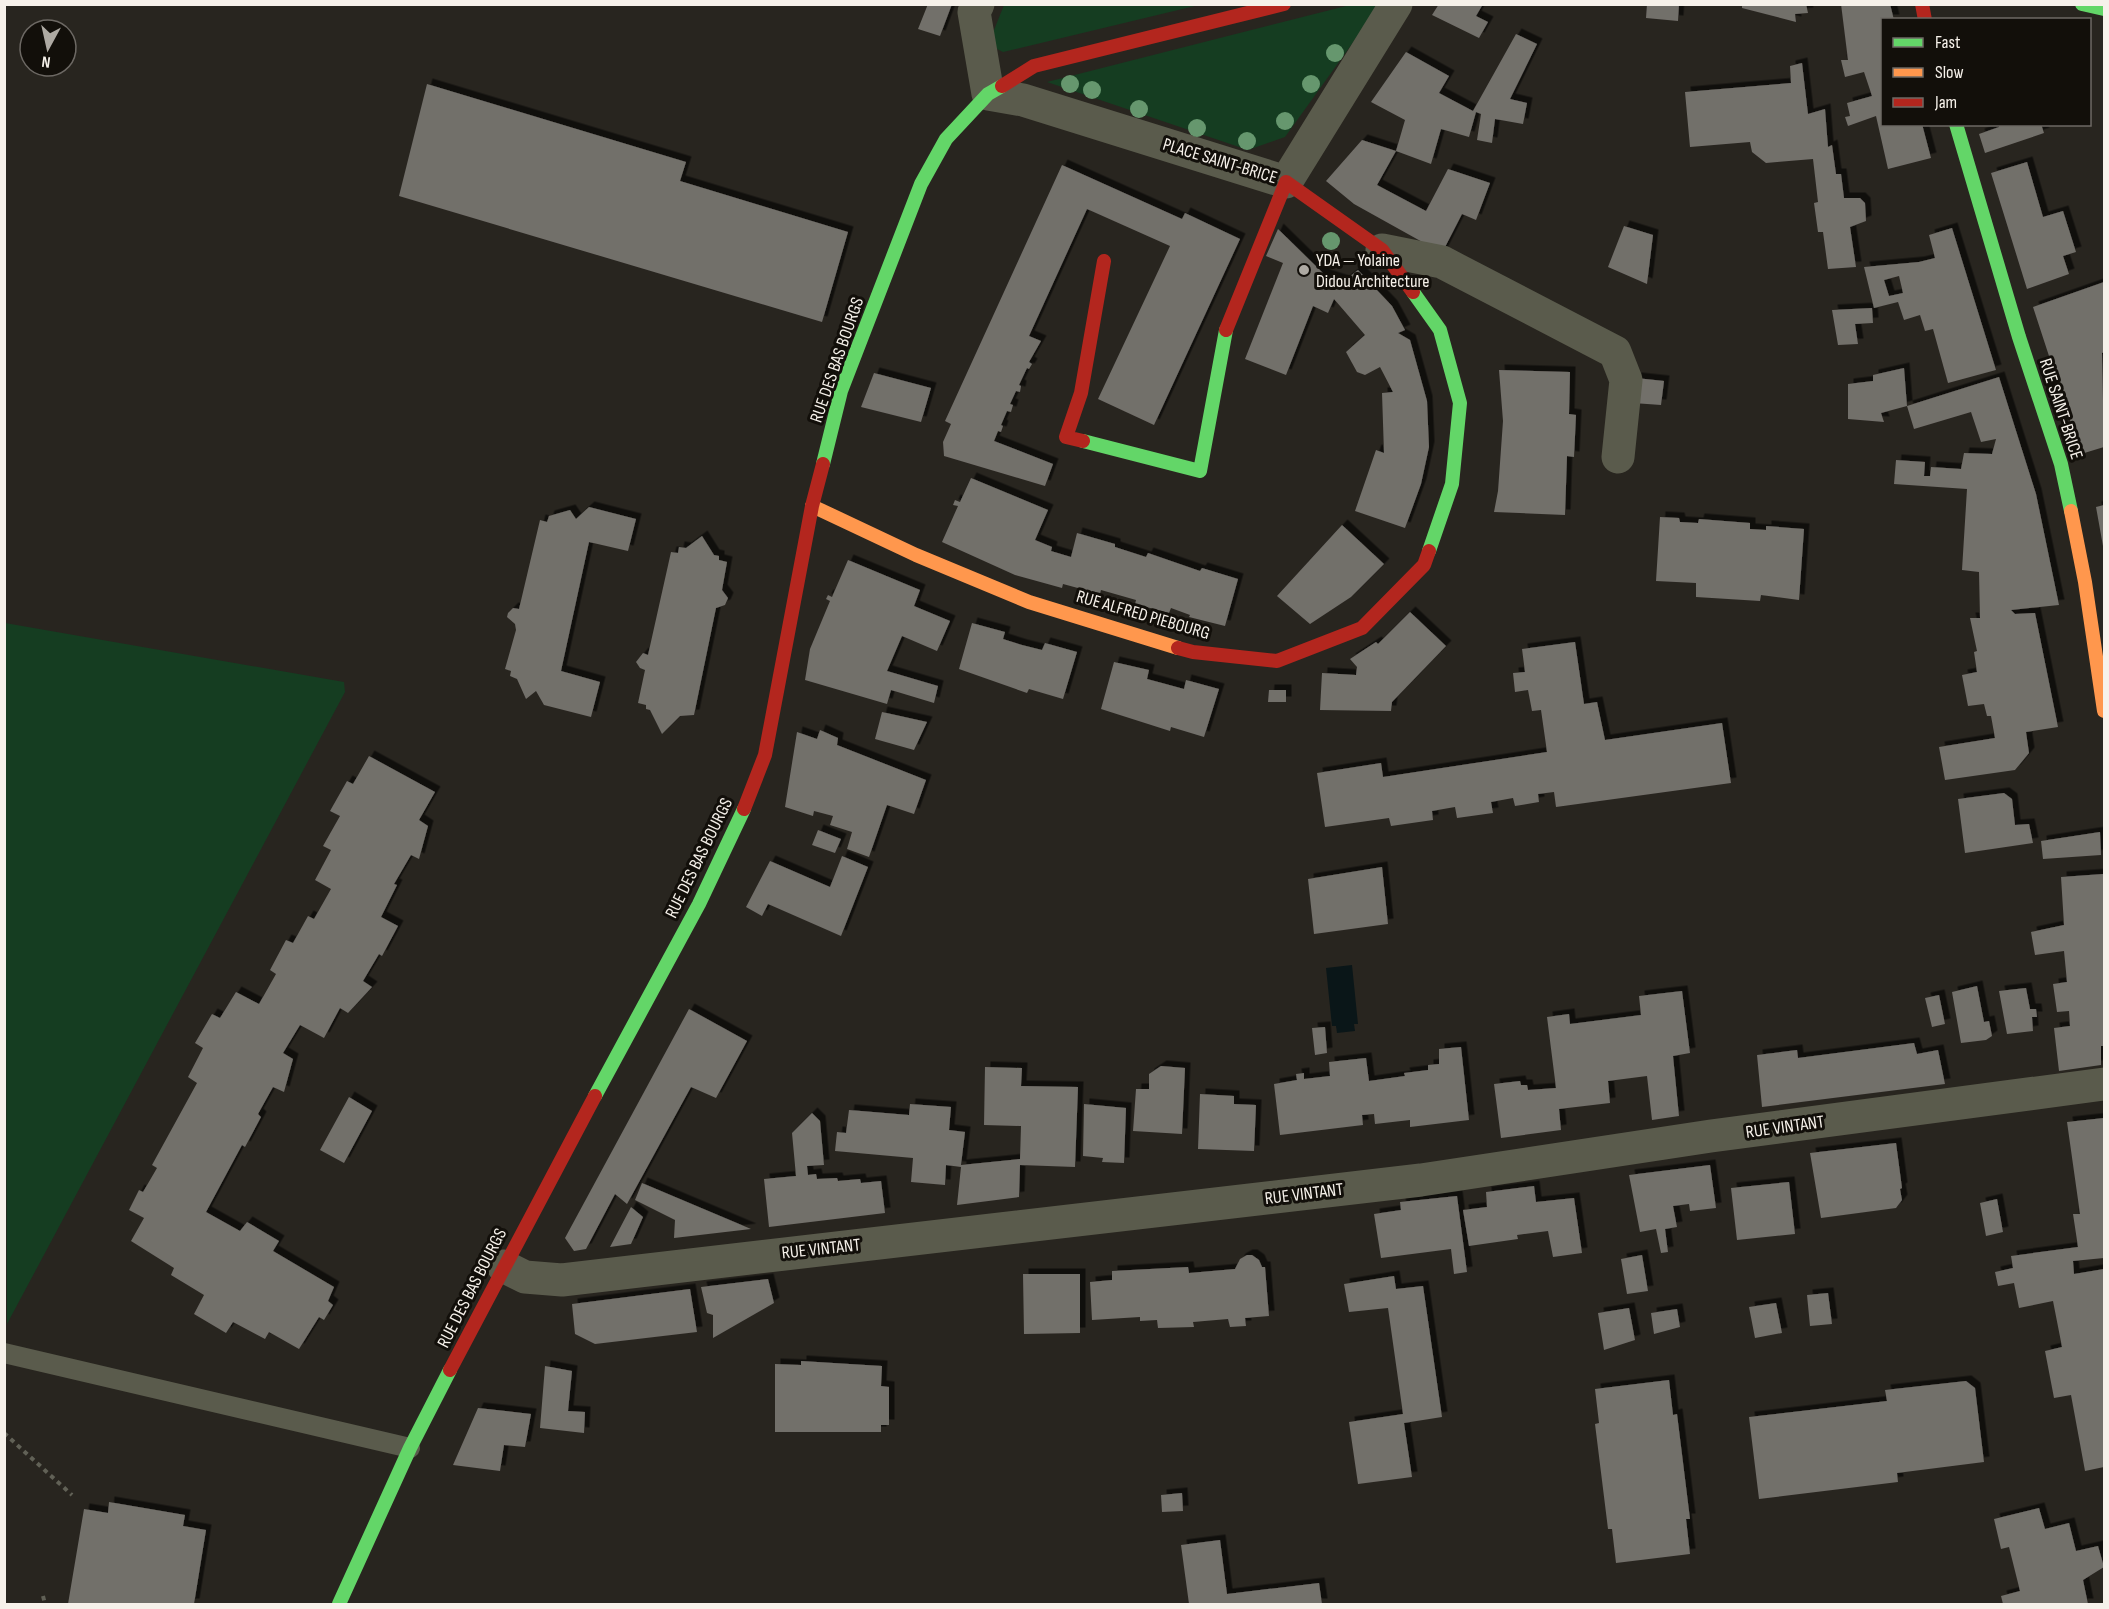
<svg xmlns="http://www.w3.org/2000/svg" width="2109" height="1609" font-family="'Sofia Sans Condensed',sans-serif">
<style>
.green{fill:#153d21}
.water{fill:#0a1618}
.building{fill:#726f6a;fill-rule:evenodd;filter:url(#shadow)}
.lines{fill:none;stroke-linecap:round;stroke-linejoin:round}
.path{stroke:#616156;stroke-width:4;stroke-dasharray:4.5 4.5;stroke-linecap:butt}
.lane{stroke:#5a5b4c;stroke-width:20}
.street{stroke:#5a5b4c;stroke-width:33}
.fast{stroke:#63d668;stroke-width:14}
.slow{stroke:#ff974d;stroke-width:14}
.jam{stroke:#b3261e;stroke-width:14}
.tree{fill:#66976e}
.poi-dot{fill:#aeaaa3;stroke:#120f0a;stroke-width:2}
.labels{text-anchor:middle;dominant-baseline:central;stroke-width:6;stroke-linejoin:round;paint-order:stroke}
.street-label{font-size:18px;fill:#f6f1ea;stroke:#120f0a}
.poi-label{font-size:18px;fill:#f6f1ea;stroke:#120f0a;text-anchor:start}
</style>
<defs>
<filter id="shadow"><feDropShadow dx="5.5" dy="-5.5" stdDeviation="0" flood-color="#0009"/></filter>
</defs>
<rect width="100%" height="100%" fill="#28251f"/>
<path class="green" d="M1004,5H1199L1003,52L993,47L992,35Z
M1350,5H1375L1377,9L1285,137L1248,150L1047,82Z
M5,623L344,682L345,692L7,1324Z"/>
<path class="water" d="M1352,965L1358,1024H1354L1355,1031L1337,1033L1336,1026H1332L1326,968Z"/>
<path class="building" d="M928,4H952L940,36L918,29Z
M1439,4H1483L1476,16L1488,22L1479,38L1432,15Z
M1647,4H1679L1678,21L1646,18Z
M1742,4H1806L1808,13L1795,14L1796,22L1742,8Z
M1841,4H1890L1894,20H1882V124H1922L1931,158L1888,169L1876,116L1848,126L1845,117L1850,116L1847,103L1872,96L1864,72L1845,77L1841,60H1848Z
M1516,34L1537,44L1510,99L1527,103L1523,124L1495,119L1492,143L1477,140L1481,114L1476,112L1469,137L1441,129L1431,164L1396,151L1405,120L1371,102L1406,52L1449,76L1439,93L1473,111Z
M1802,63L1808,114L1825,109L1828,147L1832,145L1836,174H1841L1844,198H1860L1865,203L1866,221L1850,227L1856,267L1828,269L1823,232H1818L1814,203L1818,202L1813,159L1766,163L1752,152L1750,142L1690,147L1685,92L1791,83L1790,66Z
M427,84L686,162L680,181L848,232L822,322L399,196Z
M1999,124H2041L2044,133L1985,153L1979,134L1999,127Z
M1362,140L1396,151L1377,185L1426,211L1448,169L1490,183L1476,220L1462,214L1442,253L1354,204L1326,181Z
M2027,162L2043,217L2063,211L2076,252L2063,256L2069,274L2027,289L1991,173Z
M1062,165L1182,219L1185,213L1240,239L1154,425L1098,399L1170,246L1087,209L1029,336L1041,341L1029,362L1032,364L1029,369L1027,368L1019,385L1021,386L1020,392L1016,391L1010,404L1013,405L1011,412L1007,411L1001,425L1003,426L1001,432L998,431L994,441L1053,464L1045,486L944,456L943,442L951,424L945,421Z
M1624,226L1653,235L1647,284L1608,267Z
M1952,228L1996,370L1948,383L1933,329L1925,331L1920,315L1904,320L1898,302L1874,308L1864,267L1919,262L1935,258L1929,235ZM1899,276L1903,293L1889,296L1884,280Z
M1278,229L1325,275L1344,281L1358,270L1392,306L1405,330L1398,333L1410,340L1427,401L1429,447L1421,484L1405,528L1355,511L1376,450L1384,453L1382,393L1393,392L1380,367L1365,375L1357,372L1346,352L1365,335L1334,299L1328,313L1313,306L1286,375L1245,359L1283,263L1266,256Z
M2104,282V352L2102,353L2104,447L2081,454L2033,307Z
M1872,308L1873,323L1855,324L1858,344L1838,345L1832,310Z
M1904,368L1907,406L1881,413L1884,422L1848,419V384L1873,381V375Z
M1499,370L1570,372L1569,414L1576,415L1574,457L1567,456L1565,515L1494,512L1498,491L1503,421Z
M874,373L931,388L921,422L861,407Z
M1999,377L2036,494L2059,605L2011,610L2015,614L2035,613L2058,727L2026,732L2029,753L2015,770L1945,780L1939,747L1995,738L1991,716H1987L1984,704L1968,706L1962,675L1977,672L1974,652L1977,651L1970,618H1980L1979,572L1962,570L1967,489L1894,484L1896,460L1925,462L1924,476H1930L1931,467L1961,469L1964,453L1992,454L1996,439L1981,442L1971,412L1914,429L1907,406Z
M1636,378L1664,381L1661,405L1633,403Z
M971,478L1048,510L1035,540L1052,547L1051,551L1071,557L1077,533L1115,544V547L1146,557L1148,553L1200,571L1202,568L1238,579L1225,626L1189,617L1190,615L1171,608L1169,613L1135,604L1136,600L1101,590L1100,594L1063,584L1062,588L1015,575L942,542L958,506L953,505L955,500L960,502Z
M2104,505V546H2103L2096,507Z
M589,507L636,519L628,551L589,542L561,671L600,682L591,717L544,705L536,691L526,699L517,679L510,676L511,671L505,669L516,630L515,624L507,617L508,613L513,608L519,609L540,520L547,522L549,516L570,510L576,519Z
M1660,517L1679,518L1680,522L1698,523L1699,519L1750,523V529L1766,530V526L1804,529L1799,600L1761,595L1760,601L1696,597V583L1656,581Z
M1342,525L1384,564L1351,597L1310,624L1277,596Z
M702,536L714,555L719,556V560L727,562L722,590L728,598L725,605L716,608L694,715L680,716L662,734L650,710L646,709V705L638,703L645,670L640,668L636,662L643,653L648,655L671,552L678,553L679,547L686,548Z
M848,560L920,590L914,606L950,621L937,651L902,636L887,671L938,686L934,703L891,690L887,704L805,680L810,649L830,601L826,599L828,595L832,597Z
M1410,612L1446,646L1392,702L1391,711L1320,710L1322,673L1356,675L1357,667L1350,659L1376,642L1378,644Z
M972,623L1005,632L1003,639L1022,645L1042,650L1045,643L1077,652L1063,699L1029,689L1027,693L959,669Z
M1575,642L1584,704L1597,702L1605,740L1722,723L1731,783L1556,807L1554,792L1538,794L1539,802L1515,806L1513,798L1491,802L1493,813L1457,818L1455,807L1432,811L1433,820L1391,826L1389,818L1325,827L1317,773L1381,763L1383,777L1547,752L1541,710L1532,711L1528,690L1515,692L1513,673L1525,672L1522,649Z
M1114,662L1149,670L1147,679L1162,683L1184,689L1186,680L1219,689L1204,737L1171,727L1170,731L1101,709Z
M1269,690H1286V702H1268Z
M882,712L927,722L914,750L875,739Z
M820,730L838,738L837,745L926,780L914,814L887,805L869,857L847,849L852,832L830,825L833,816L814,811L813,816L785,807L797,732L817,739Z
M369,756L435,792L419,820L428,826L419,859L411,855L394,884L397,885L381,917L398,926L382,956L379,954L363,981L372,987L348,1013L340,1008L324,1038L300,1025L283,1053L293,1059L284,1092L273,1087L258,1114L261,1117L245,1147L242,1145L206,1212L240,1231L247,1222L279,1241L273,1251L334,1287L328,1301L333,1305L324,1320L319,1317L299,1349L269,1332L265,1339L233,1322L226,1333L194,1314L204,1295L171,1275L174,1268L131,1241L144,1218L129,1210L139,1190L143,1192L157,1168L152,1165L197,1083L188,1077L203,1048L195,1043L212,1014L220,1018L236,992L259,1004L276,974L270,970L286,940L293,943L308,916L314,919L331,889L315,880L331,850L323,846L340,816L330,811L347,781L353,784Z
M2004,793L2012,799L2015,825L2029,824L2033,843L1965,853L1958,799Z
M818,830L841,839L835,853L812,845Z
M2100,832L2101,855L2043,859L2041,841Z
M842,856L868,867L841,936L768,904L762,916L746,907L770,861L830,887Z
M1382,867L1388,924L1314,934L1308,879Z
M2103,874L2104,1046H2101V1065L2059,1071L2054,1028L2070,1026L2069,1011L2057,1012L2053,984L2067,982L2064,951L2035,955L2031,932L2064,925L2061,877Z
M1977,986L1984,1022L1989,1021L1992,1036L1986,1040L1961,1043L1952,992Z
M2026,988L2030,1009H2036L2037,1017H2032L2033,1031L2007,1034L1999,991Z
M1682,991L1690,1053L1673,1056L1679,1116L1652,1120L1647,1076L1608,1081L1610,1103L1559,1109L1561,1130L1501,1138L1494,1084L1520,1081L1521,1085H1527L1528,1090L1556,1088L1547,1017L1569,1014L1570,1024L1641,1015L1639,996Z
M1939,995L1945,1024L1932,1027L1925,998Z
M689,1009L747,1041L716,1098L691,1087L627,1204L615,1194L586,1249L574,1251L565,1238Z
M1325,1027L1327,1053L1315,1055L1312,1028Z
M1914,1043L1917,1054L1938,1050L1945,1084L1762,1107L1757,1055L1797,1050L1798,1058Z
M1461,1047L1469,1120L1410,1127V1120L1375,1124L1374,1114L1362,1115L1363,1125L1280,1135L1274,1084L1297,1080L1296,1074L1304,1073V1079L1330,1076L1329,1062L1366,1058L1369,1081L1405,1076L1404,1073L1428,1070V1065L1439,1064V1049Z
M1161,1066L1185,1068L1182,1134L1133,1131L1136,1089H1149V1074Z
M985,1067L1022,1068L1021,1086L1078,1087L1075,1167L1020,1165L1019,1197L957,1205L961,1167L946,1165L945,1185L911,1182L913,1158L835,1151L837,1132L846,1133L849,1110L909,1115L910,1104L951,1107L949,1130L965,1132L961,1165L1020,1159L1021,1126L984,1125Z
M1200,1094L1234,1096V1104L1256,1105L1254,1151L1198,1149Z
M349,1097L372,1111L344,1163L320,1150Z
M1084,1104L1126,1108L1124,1163L1102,1162L1103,1158L1083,1156Z
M812,1113L820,1121L824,1165L807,1166L808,1175L816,1174L817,1179L837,1178L838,1181L860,1179L861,1183L881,1181L885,1213L769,1227L764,1179L796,1176L792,1133Z
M2104,1118V1258L2073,1261L2074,1274L2104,1269V1467L2085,1471L2071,1395L2054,1398L2045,1351L2062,1347L2053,1301L2019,1308L2014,1283L1998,1286L1995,1272L2013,1268L2011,1256L2078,1247L2073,1214H2080L2067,1122Z
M1896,1143L1902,1188L1900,1189L1902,1200L1896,1208L1821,1218L1810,1153Z
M1710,1165L1716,1208L1690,1211L1689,1204L1673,1206L1677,1227L1665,1229L1668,1252L1661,1253L1656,1229L1640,1232L1629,1175Z
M1789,1182L1795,1234L1737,1240L1731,1188Z
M642,1183L751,1229L674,1238L675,1220L635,1200Z
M1534,1186L1536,1202L1574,1198L1582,1253L1553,1257L1548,1231L1517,1235L1518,1239L1469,1246L1463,1210L1487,1207L1486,1192Z
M1457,1196L1467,1272L1454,1274L1451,1249L1381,1258L1374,1214L1401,1210L1400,1202Z
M1997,1199L2003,1232L1986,1236L1980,1203Z
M631,1207L643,1217L631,1244L610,1247Z
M1247,1255H1252L1259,1260L1262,1267H1265L1269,1316L1245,1318L1246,1326L1230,1327L1228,1319L1193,1322L1194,1327L1158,1328L1157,1320L1140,1321V1317L1092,1320L1090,1282L1112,1280V1271L1188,1267L1189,1273L1235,1269L1240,1259Z
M1642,1255L1648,1291L1627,1294L1621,1259Z
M1023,1274H1080V1333L1024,1334Z
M1394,1276L1396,1289L1423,1286L1442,1417L1404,1423L1412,1477L1358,1484L1349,1422L1403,1414L1388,1308L1349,1312L1344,1284Z
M768,1279L774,1303L713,1338V1315L707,1313L701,1287Z
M690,1289L697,1332L595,1344L575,1334L572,1304Z
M1828,1293L1832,1324L1810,1326L1807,1295Z
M1776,1303L1782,1333L1755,1338L1749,1307Z
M1629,1308L1635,1340L1604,1350L1598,1313Z
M1677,1309L1680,1327L1654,1334L1651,1313Z
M801,1361L882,1366L881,1386L889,1387V1425H881V1432H775V1364L801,1365Z
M545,1366L572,1371L568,1411L585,1412L584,1433L540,1428Z
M1669,1380L1673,1415L1677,1414L1690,1519H1686L1690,1554L1616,1563L1612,1529H1608L1595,1424L1599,1423L1595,1389Z
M1966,1381L1975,1388L1984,1462L1897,1473L1898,1482L1759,1499L1749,1417L1887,1401L1885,1390Z
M478,1408L531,1414L525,1447L504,1445L500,1471L453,1465Z
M1182,1493L1183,1511L1162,1512L1161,1495Z
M109,1502L185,1515L183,1526L206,1530L194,1604H68L84,1509L108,1513Z
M2039,1508L2045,1529L2069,1523L2076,1551L2098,1546L2104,1567L2083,1580L2088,1604H2003L2001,1596L2020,1591L2009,1547L2001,1549L1994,1519Z
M1220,1540L1227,1594L1319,1583L1322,1604H1189L1181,1545Z"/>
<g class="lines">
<path class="path" d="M4,1433L72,1495
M43,1596L45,1604"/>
<path class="lane" d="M4,1353L410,1448"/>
<path class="street" d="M978,4L974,12L988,94L1023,100L1286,182L1396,4
M1382,250L1442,262L1615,352L1626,380L1618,457
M503,1266L525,1277L562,1280L1421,1180L1711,1136L2104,1084"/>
<path class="fast" d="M2082,4L2104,9
M1956,124L2019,337L2061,464L2071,511
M1413,292L1440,330L1460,403L1452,484L1429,551
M1083,441L1200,471L1226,330
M823,464L841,391L921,184L946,139L988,94L1002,86
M595,1096L699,904L744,809
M339,1604L410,1448L450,1370"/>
<path class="slow" d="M812,506L916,555L1029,602L1178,648
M2071,511L2085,582L2104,711"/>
<path class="jam" d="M1922,4L1925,20
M1002,86L1034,66L1284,4
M1226,330L1286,182L1382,250L1413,292
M1083,441L1066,437L1081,393L1104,261
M1178,648L1193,652L1277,661L1362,628L1424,565L1429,551
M744,809L765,755L812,506L823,464
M450,1370L595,1096"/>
</g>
<g class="tree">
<circle cx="1335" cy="53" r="9"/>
<circle cx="1070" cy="84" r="9"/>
<circle cx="1311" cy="84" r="9"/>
<circle cx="1092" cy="90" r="9"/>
<circle cx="1139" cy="109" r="9"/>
<circle cx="1285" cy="121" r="9"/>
<circle cx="1197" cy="128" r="9"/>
<circle cx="1247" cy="141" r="9"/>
<circle cx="1331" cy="241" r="9"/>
</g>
<circle class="poi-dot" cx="1304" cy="270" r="6"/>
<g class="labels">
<g class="street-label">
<text transform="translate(1220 161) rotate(17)">PLACE SAINT-BRICE</text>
<text transform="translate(837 360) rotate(-71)">RUE DES BAS BOURGS</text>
<text transform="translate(2061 409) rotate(72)">RUE SAINT-BRICE</text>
<text transform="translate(1143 615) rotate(16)">RUE ALFRED PIEBOURG</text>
<text transform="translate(699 858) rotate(-64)">RUE DES BAS BOURGS</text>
<text transform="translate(1785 1127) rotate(-8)">RUE VINTANT</text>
<text transform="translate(1304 1194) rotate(-7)">RUE VINTANT</text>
<text transform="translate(821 1249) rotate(-6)">RUE VINTANT</text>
<text transform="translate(472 1288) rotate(-63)">RUE DES BAS BOURGS</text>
</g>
<g class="poi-label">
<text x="1316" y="260">YDA — Yolaine<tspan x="1316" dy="21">Didou Architecture</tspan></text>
</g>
</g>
<rect width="2109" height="1609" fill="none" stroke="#f6f1ea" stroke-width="12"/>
<rect x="1881" y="18" width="210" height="108" fill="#120f0a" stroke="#6d6964" stroke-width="1.5"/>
<rect x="1893" y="38" width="30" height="9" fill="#63d668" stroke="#6d6964" stroke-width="1.5"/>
<text x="1935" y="48" font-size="18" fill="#f6f1ea">Fast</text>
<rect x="1893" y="68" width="30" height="9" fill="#ff974d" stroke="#6d6964" stroke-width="1.5"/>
<text x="1935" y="78" font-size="18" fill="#f6f1ea">Slow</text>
<rect x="1893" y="98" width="30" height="9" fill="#b3261e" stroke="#6d6964" stroke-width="1.5"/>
<text x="1935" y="108" font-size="18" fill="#f6f1ea">Jam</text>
<g transform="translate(48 48) rotate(188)"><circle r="28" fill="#120f0a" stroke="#6d6964" stroke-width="1.5"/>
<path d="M0-4.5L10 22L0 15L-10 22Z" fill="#aeaaa3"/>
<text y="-9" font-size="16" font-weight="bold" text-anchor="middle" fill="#f6f1ea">N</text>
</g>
</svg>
